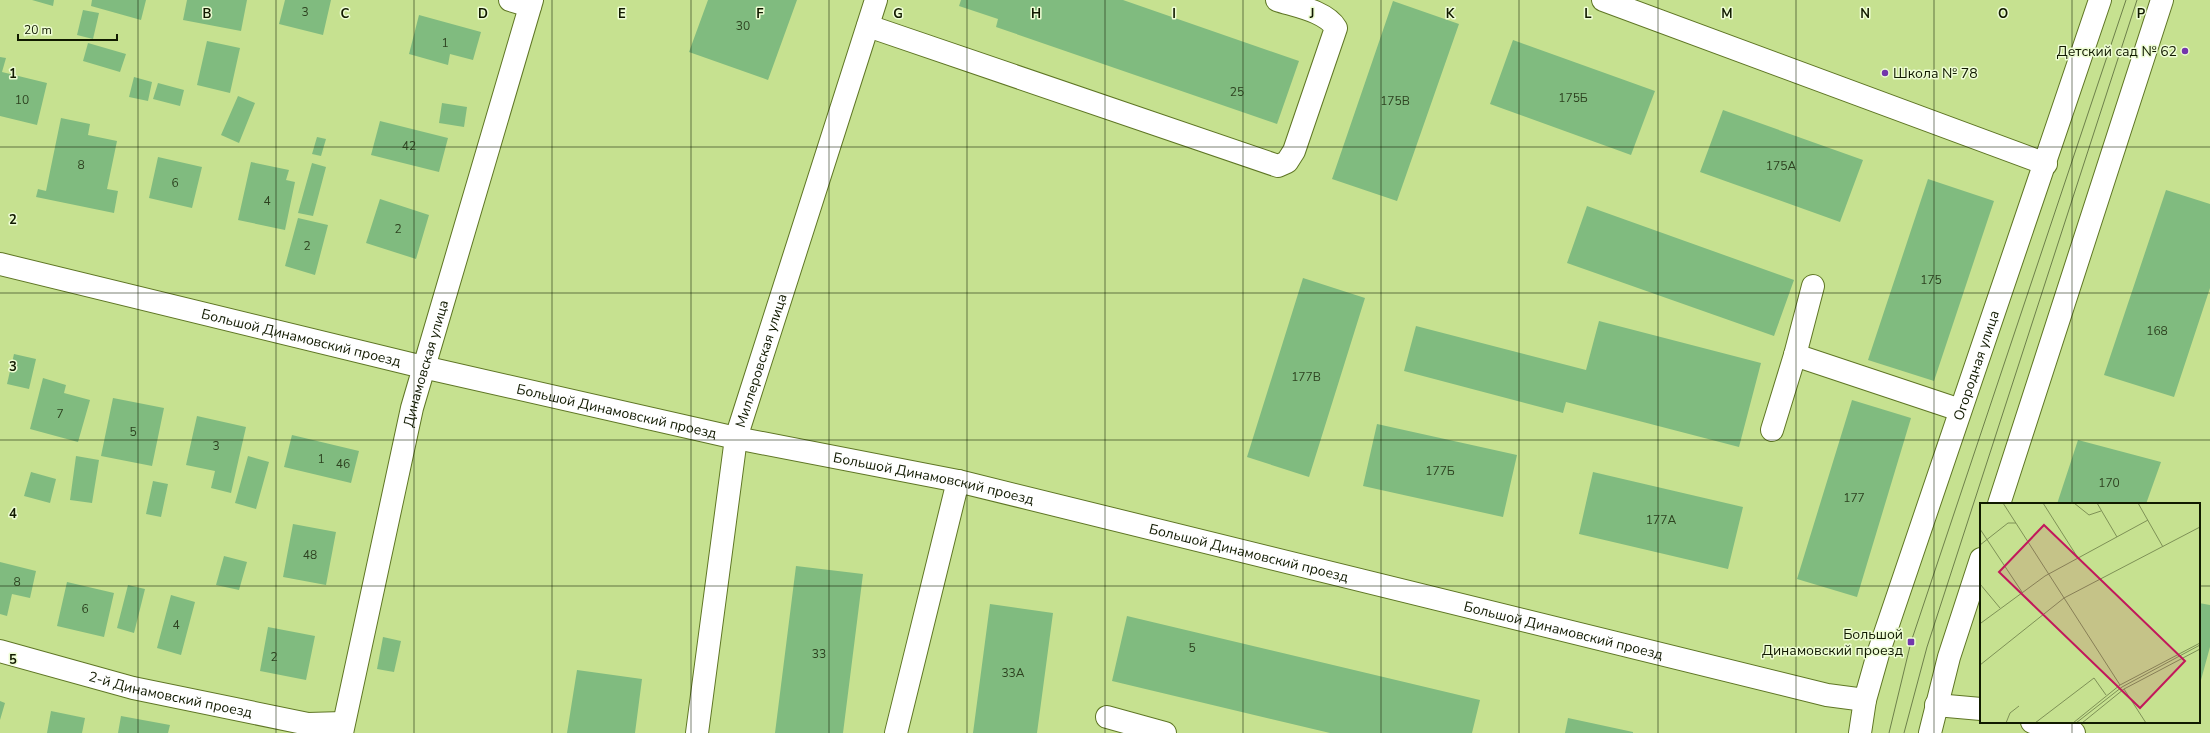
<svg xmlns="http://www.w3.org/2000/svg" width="2210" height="733" font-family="'Nunito Sans',sans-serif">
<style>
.building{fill:#80bb7f}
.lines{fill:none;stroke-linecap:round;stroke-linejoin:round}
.minor-casing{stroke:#5f7625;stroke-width:24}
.minor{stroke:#fff;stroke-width:22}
.tram{stroke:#6d804a;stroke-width:1}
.grid{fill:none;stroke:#111a00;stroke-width:1;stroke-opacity:0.55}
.poi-dot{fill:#7336ac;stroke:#eefdd4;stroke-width:1.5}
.labels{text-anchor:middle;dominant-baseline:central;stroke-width:3;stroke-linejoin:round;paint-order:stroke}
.number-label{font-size:12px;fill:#2d4220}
.poi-label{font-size:14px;fill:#111a00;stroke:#eefdd4;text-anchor:end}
.street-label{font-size:14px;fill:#111a00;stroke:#eefdd4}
.inset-road{fill:none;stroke:#7e9156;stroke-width:1}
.view{fill:#c2185b;fill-opacity:0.15;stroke:#c2185b;stroke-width:2}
.inset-edge{fill:none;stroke:#111a00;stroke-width:2}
.grid-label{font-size:13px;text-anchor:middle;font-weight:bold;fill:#111a00;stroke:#eefdd4;stroke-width:3;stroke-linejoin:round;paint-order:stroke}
</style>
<rect width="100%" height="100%" fill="#c6e190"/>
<path class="building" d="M32,0H54L53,6Z
M92,0H146L141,20L91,6Z
M187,0H247L241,31L183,20Z
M285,0H331L323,35L279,24Z
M708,0H797L768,80L689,52Z
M961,0H1123L1299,61L1277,124L996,27L998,19L959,6Z
M1393,1L1459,24L1397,201L1332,179Z
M83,10L99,13L93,39L77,35Z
M419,15L481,32L473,60L450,54L448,65L409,54Z
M1513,40L1655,91L1631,155L1490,104Z
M207,41L240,48L230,93L197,85Z
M88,43L126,54L120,72L83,61Z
M0,57L6,58L2,72L47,83L37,125L0,116Z
M134,77L152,82L148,101L129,97Z
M158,83L184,90L180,106L153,99Z
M238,96L255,103L239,143L221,135Z
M442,103L467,107L464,127L439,123Z
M1723,110L1863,160L1840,222L1700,172Z
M61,118L90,124L88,135L117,141L107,189L118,191L114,213L36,197L38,189L46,191Z
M380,121L448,138L439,172L371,155Z
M317,137L326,139L321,156L312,154Z
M158,157L202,167L192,208L149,198Z
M251,162L289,170L286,180L295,182L285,230L238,220Z
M312,163L326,167L313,216L298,213Z
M1928,179L1994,201L1934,381L1868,360Z
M2166,190L2210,204V288L2174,397L2104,375Z
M380,199L429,215L416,259L366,243Z
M1587,206L1794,280L1774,336L1567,263Z
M298,218L328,225L315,275L285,266Z
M1303,278L1365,298L1309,477L1247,457Z
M1599,321L1761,363L1739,447L1566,402L1563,413L1404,371L1416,326L1586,370Z
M14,354L36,359L29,389L7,384Z
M43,378L66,385L64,393L90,400L78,442L30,429Z
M113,398L164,408L152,466L101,456Z
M1852,400L1911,418L1857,597L1797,579Z
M197,416L246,427L231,493L211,488L215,471L186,465Z
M1377,424L1517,455L1503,517L1363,486Z
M292,435L359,451L351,483L284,467Z
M2078,440L2161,462L2146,504H2057Z
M76,456L99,460L92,503L70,500Z
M248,456L269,462L256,509L235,503Z
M31,472L56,479L50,503L24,496Z
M1593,472L1743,507L1728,569L1579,534Z
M153,481L168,484L161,517L146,514Z
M293,524L336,532L326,585L283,577Z
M224,556L247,562L239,590L216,585Z
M0,562L36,571L30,598L12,594L7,616L0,614Z
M796,566L863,574L843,733H775Z
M67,582L114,593L104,637L57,626Z
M128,585L145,589L134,633L117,628Z
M171,595L195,602L181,655L157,648Z
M2199,603L2210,605V647L2201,680H2199Z
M990,604L1053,613L1037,733H973Z
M1127,616L1480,700L1472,733H1330L1112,681Z
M268,627L315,636L306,680L260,671Z
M383,637L401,641L394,672L377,669Z
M577,670L642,679L635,733H567Z
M0,701L5,703L0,720Z
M51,711L85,718L82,733H47Z
M121,716L170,725L168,733H118Z
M1568,718L1633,732V733H1565Z"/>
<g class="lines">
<defs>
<g id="minor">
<path d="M510,0L530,6"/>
<path d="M1603,0L2046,164"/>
<path d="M868,26L1278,166L1287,162L1294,151L1336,28C1326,11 1295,6 1277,0"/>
<path id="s1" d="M0,264L423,367L736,438L958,481L1827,695L1865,700"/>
<path d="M1795,355L1960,410"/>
<path d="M1772,430L1795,355L1813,286"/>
<path d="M1999,504L2162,0"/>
<path id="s2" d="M0,651L133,688L308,724L343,723"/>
<path d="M1936,705L1981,709"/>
<path d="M1107,717L1165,733"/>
<path d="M2032,722L2074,733"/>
<path id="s3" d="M342,733L412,408L532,0"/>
<path id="s4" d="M697,733L736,438L876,0"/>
<path d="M896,733L958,481"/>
<path id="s5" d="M1860,733L1865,700L1878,654L2100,0"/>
<path d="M1930,733L1949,657L1981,559"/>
</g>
</defs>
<use href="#minor" class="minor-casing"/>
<use href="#minor" class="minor"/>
<path class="tram" d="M1889,733L1911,642L2126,0
M1904,733L1927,647L2137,0"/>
</g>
<path class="grid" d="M138,0V733M276,0V733M414,0V733M552,0V733M691,0V733M829,0V733M967,0V733M1105,0V733M1243,0V733M1381,0V733M1519,0V733M1658,0V733M1796,0V733M1934,0V733M2072,0V504M0,147H2210M0,293H2210M0,440H2210M0,586H1981M2199,586H2210M2072,722V733"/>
<g class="poi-dot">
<circle cx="2185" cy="51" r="4"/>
<circle cx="1885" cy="73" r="4"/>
<rect x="1907" y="638" width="8" height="8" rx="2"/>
</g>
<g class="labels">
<g class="number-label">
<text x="305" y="12">3</text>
<text x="743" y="26">30</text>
<text x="445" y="43">1</text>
<text x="1237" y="92">25</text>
<text x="1573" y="98">175Б</text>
<text x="22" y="100">10</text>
<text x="1395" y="101">175В</text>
<text x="409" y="146">42</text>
<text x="81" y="165">8</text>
<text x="1781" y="166">175А</text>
<text x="175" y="183">6</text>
<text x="267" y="201">4</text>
<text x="398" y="229">2</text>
<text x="307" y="246">2</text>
<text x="1931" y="280">175</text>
<text x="2157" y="331">168</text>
<text x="1306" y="377">177В</text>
<text x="60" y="414">7</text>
<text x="133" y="432">5</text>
<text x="216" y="446">3</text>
<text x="321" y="459">1</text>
<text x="343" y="464">46</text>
<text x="1440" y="471">177Б</text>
<text x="2109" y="483">170</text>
<text x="1854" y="498">177</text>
<text x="1661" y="520">177А</text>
<text x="310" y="555">48</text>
<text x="17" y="582">8</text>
<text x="85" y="609">6</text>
<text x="176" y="625">4</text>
<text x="1192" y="648">5</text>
<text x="819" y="654">33</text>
<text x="274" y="657">2</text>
<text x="1013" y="673">33А</text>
</g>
<g class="poi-label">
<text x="2177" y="51">Детский сад № 62</text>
<text x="1893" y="73" text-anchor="start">Школа № 78</text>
<text x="1903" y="634">Большой<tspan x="1903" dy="16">Динамовский проезд</tspan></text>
</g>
<g class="street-label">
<text stroke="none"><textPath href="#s1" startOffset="310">Большой Динамовский проезд</textPath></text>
<text stroke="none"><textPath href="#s4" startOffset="379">Миллеровская улица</textPath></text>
<text stroke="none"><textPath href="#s3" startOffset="379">Динамовская улица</textPath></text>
<text stroke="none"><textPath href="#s5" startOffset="386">Огородная улица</textPath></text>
<text stroke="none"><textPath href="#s1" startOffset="634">Большой Динамовский проезд</textPath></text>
<text stroke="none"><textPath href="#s1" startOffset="958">Большой Динамовский проезд</textPath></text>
<text stroke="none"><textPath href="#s1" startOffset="1282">Большой Динамовский проезд</textPath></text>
<text stroke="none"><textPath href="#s1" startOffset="1606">Большой Динамовский проезд</textPath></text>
<text stroke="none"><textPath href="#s2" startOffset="176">2-й Динамовский проезд</textPath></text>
</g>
</g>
<g transform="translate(1980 503)">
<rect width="220" height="220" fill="#c6e190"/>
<path class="inset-road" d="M23,0L140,182M63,0L98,55M94,0L109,12L121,8M117,0L137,34M158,0L183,44M0,26L42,89M0,42L28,20H36M0,81L20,105M1,120L65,73L168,17M0,162L84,95L220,24M144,186L166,220M26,220L30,210L39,203M55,220L114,175L126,192M93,220L140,182L220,140M96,220L142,184L220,142M102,220L144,186L220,146"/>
<path class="view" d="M64,22L205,158L160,205L19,69Z"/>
<rect width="220" height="220" class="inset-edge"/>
</g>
<g class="grid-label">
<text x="207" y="18">B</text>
<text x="345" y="18">C</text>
<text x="483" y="18">D</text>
<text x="622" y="18">E</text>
<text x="760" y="18">F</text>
<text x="898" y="18">G</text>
<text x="1036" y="18">H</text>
<text x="1174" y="18">I</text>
<text x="1312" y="18">J</text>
<text x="1450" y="18">K</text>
<text x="1588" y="18">L</text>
<text x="1727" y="18">M</text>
<text x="1865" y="18">N</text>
<text x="2003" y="18">O</text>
<text x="2141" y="18">P</text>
<text x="13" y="78">1</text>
<text x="13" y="224">2</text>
<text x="13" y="371">3</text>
<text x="13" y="518">4</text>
<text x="13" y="664">5</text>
</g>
<path d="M18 34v6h99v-6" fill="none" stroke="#111a00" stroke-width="2"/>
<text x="24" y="34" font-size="12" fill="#111a00" stroke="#eefdd4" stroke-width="3" paint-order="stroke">20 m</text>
</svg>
